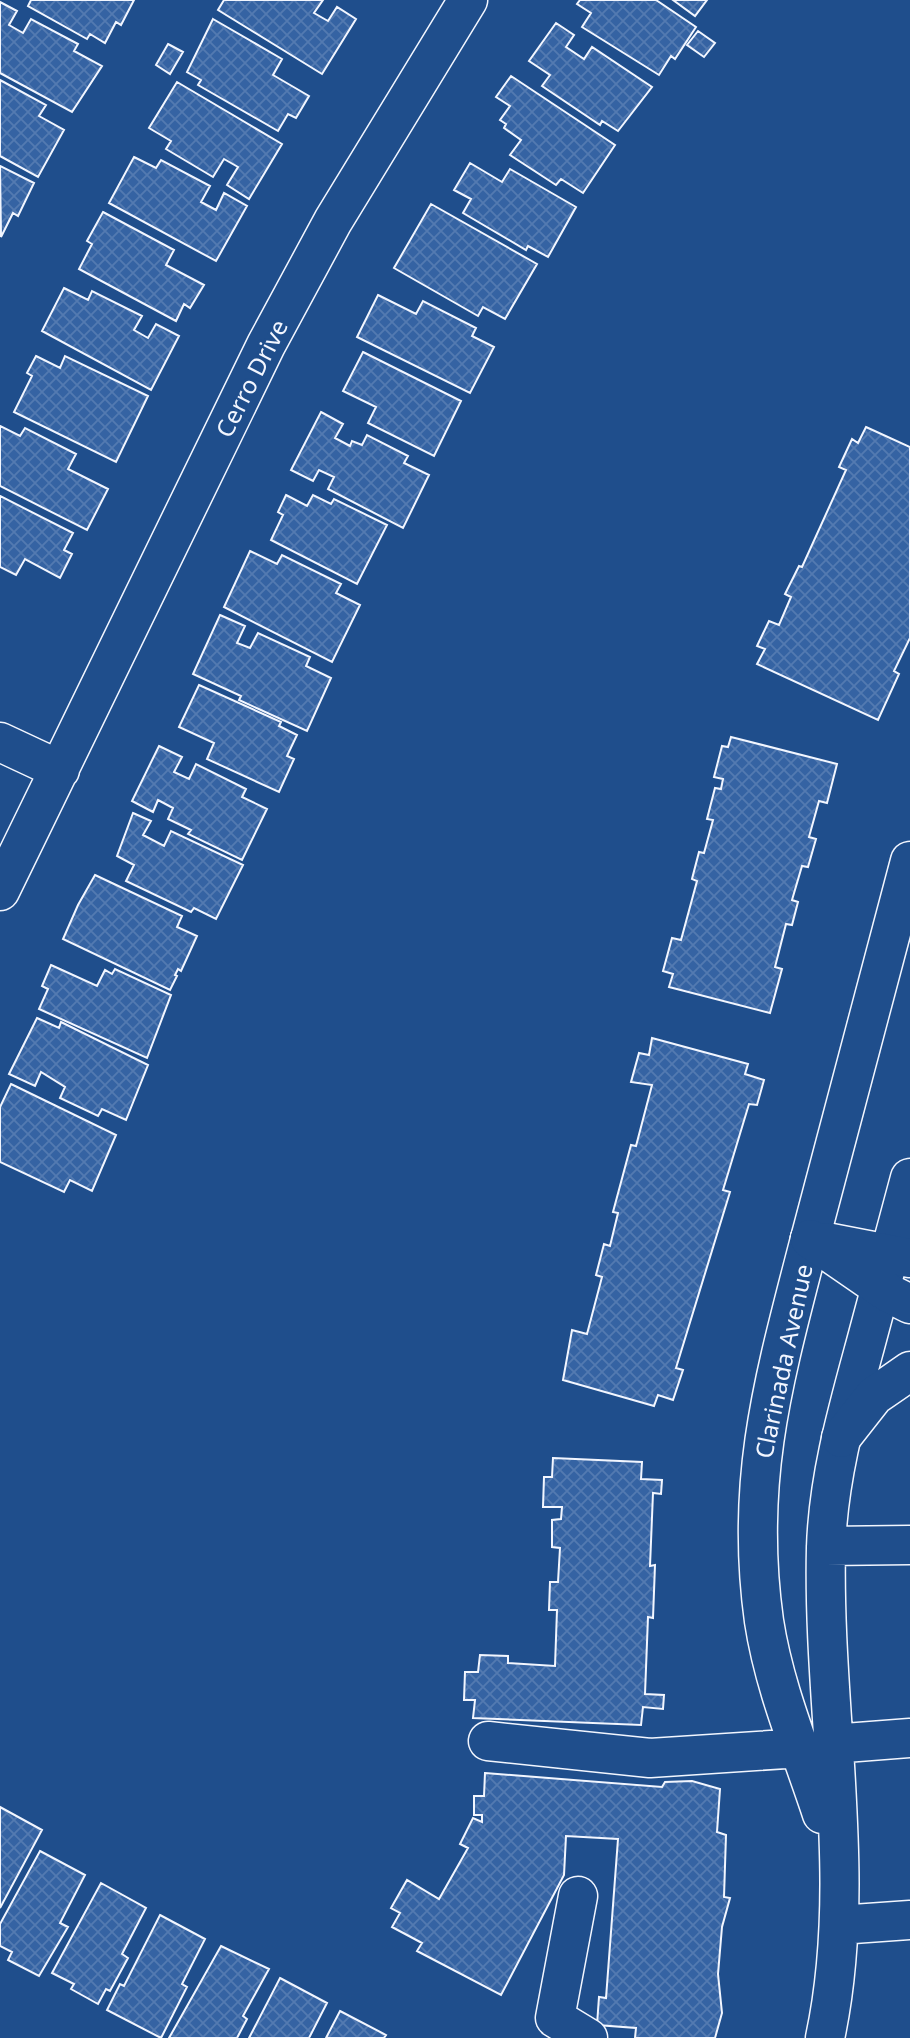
<svg xmlns="http://www.w3.org/2000/svg" width="910" height="2038" font-family="'Noto Sans',sans-serif">
<style>
.building{fill:url(#building-cross-hatch);stroke:#f2f6ff;stroke-width:2}
.lines{fill:none;stroke-linecap:round;stroke-linejoin:round}
.minor-casing{stroke:#f2f6ff;stroke-width:41}
.major-casing{stroke:#f2f6ff;stroke-width:41}
.highway-casing{stroke:#f2f6ff;stroke-width:41}
.minor{stroke:#1f4e8c;stroke-width:38}
.major{stroke:#1f4e8c;stroke-width:38}
.highway{stroke:#1f4e8c;stroke-width:38}
.labels{text-anchor:middle;dominant-baseline:central;stroke-width:5;stroke-linejoin:round;paint-order:stroke}
.street-label{font-size:24px;fill:#f2f6ff;stroke:#1f4e8c}
</style>
<defs>
<pattern id="building-cross-hatch" width="8" height="8" patternUnits="userSpaceOnUse" patternTransform="scale(1.75)"><rect width="8" height="8" fill="#3563a3"/><path d="M0 0l8 8M0 8l8-8" fill="none" stroke="#537ab1"/></pattern>
</defs>
<rect width="100%" height="100%" fill="#1f4e8c"/>
<path class="building" d="M31,0H134L121,25L116,22L105,43L90,34L87,39L28,6Z
M224,0H323L314,13L328,21L337,7L356,19L322,74L218,10Z
M580,0H656L696,27L675,59L671,56L659,75L582,27L591,13L577,4Z
M673,0H707L695,16Z
M0,2L17,11L9,25L23,33L31,19L78,44L74,51L102,66L72,112L0,73Z
M213,19L282,59L273,75L309,96L296,118L288,114L278,131L198,85L201,80L187,72Z
M556,23L574,35L566,47L584,59L592,47L652,87L618,131L602,121L600,125L542,86L550,75L529,61Z
M698,31L715,43L704,57L687,45Z
M168,44L183,52L170,74L156,65Z
M511,76L615,145L583,193L561,179L556,185L510,155L521,140L504,128L506,124L500,120L510,106L496,97Z
M0,80L46,105L39,116L64,130L38,177L0,156Z
M177,82L282,144L249,199L227,185L238,167L224,159L213,177L166,149L171,141L149,128Z
M134,157L156,168L161,160L210,186L201,202L216,210L224,193L247,206L216,261L109,203Z
M470,163L502,182L510,169L576,207L548,257L528,246L526,250L463,213L471,199L454,190Z
M0,166L34,183L18,216L13,213L1,237Z
M431,204L537,264L505,319L483,307L478,316L394,268Z
M103,212L174,250L166,265L204,285L190,308L184,304L176,321L79,269L92,244L87,241Z
M64,288L88,300L92,291L142,316L134,330L148,338L156,324L179,336L151,390L42,331Z
M378,295L416,314L423,301L476,328L472,336L494,347L470,393L357,337Z
M363,352L461,401L434,456L368,423L376,407L343,391Z
M36,356L60,368L65,356L148,396L116,462L14,412L32,376L27,373Z
M321,412L343,424L335,438L350,446L352,441L362,445L367,435L408,456L404,463L429,475L403,528L328,489L334,477L319,470L313,481L291,470Z
M0,426L20,436L25,428L76,454L68,469L108,489L87,530L0,486Z
M866,427L910,447V638L894,671L899,674L878,720L757,664L765,649L757,646L769,621L779,625L791,597L785,594L799,566L802,567L846,470L839,467L852,439L858,443Z
M286,495L307,506L313,495L331,504L334,499L387,525L357,584L271,540L283,515L278,512Z
M0,496L73,533L64,550L72,554L60,578L25,559L16,575L0,567Z
M250,551L277,564L282,555L341,584L336,593L360,605L332,662L224,607Z
M220,615L245,626L237,643L250,648L258,633L310,657L306,666L331,678L307,731L239,700L241,696L193,674Z
M199,685L281,722L279,726L297,735L287,756L294,759L279,792L207,759L214,743L179,727Z
M731,737L837,764L827,803L819,801L809,837L816,839L808,867L802,866L792,900L798,902L792,925L786,924L775,967L782,969L770,1013L669,987L673,974L663,971L672,938L681,940L697,881L692,879L699,852L704,853L713,820L707,819L715,788L721,789L723,779L714,777L722,746L728,747Z
M159,746L182,757L174,772L189,779L196,764L246,789L242,797L267,809L242,860L188,834L191,830L168,819L173,808L158,800L153,812L132,801Z
M133,813L151,821L143,835L164,846L171,831L243,865L216,919L194,908L191,912L126,881L134,865L117,856Z
M95,875L182,916L177,927L197,936L181,971L178,969L175,975L177,976L170,990L63,939L78,905Z
M51,965L97,986L105,970L112,974L115,969L171,995L147,1058L39,1009L48,989L42,986Z
M37,1018L59,1028L61,1022L148,1065L126,1120L102,1109L98,1116L60,1098L65,1087L41,1072L35,1086L9,1074Z
M652,1038L748,1064L745,1074L764,1080L757,1105L749,1104L723,1190L730,1192L676,1368L683,1370L673,1400L658,1395L654,1406L563,1380L572,1330L587,1334L602,1277L596,1275L604,1244L610,1246L618,1213L613,1212L631,1145L636,1146L652,1085L631,1082L639,1053L649,1055Z
M11,1084L116,1135L92,1191L70,1180L64,1192L0,1162V1107Z
M553,1458L642,1462L641,1479L662,1480L661,1494L653,1493L650,1566L655,1565L653,1618L648,1617L645,1694L664,1695L663,1709L643,1707L641,1725L473,1718L475,1700H464L465,1672H478L480,1655L508,1656V1663L555,1666L557,1610H549L550,1582H558L560,1548L552,1547V1520L561,1519L562,1507H543L544,1477H552Z
M485,1773L662,1787L665,1782L692,1781L720,1789L717,1832L726,1835L724,1897L730,1898L722,1927L718,1974L722,2013L715,2038H635L636,2028L597,2025L599,1997L606,1998L618,1839L566,1836L564,1875L501,1995L417,1951L422,1943L392,1927L400,1913L391,1908L407,1880L439,1899L468,1848L460,1844L473,1818L482,1822V1815H474V1796H484Z
M0,1807L42,1830L0,1908Z
M40,1851L85,1875L60,1923L68,1927L39,1976L8,1960L12,1952L0,1946V1924Z
M101,1883L146,1908L122,1954L128,1958L110,1991L106,1989L98,2004L71,1989L74,1984L52,1973Z
M160,1915L205,1939L182,1984L187,1987L161,2038L107,2010L120,1984L124,1986Z
M221,1946L269,1969L243,2016L247,2019L237,2038H169Z
M280,1978L327,2003L309,2038H249Z
M340,2011L386,2035L384,2038H326Z"/>
<g class="lines">
<defs>
<path id="minor" d="M0,742L60,770
M0,891L266,345L333,221L468,0
M810,1239C775,1375 744,1478 764,1621C774,1687 801,1750 822,1814
M826,1546L910,1545
M488,1741L650,1758L801,1748
M832,1744L910,1738
M578,1896L555,2018L588,2038
M839,1925L910,1920
M825,2038C859,1880 822,1709 826,1548C828,1479 847,1412 865,1346C880,1290 895,1234 910,1178"/>
<path id="major" d="M810,1239L910,861"/>
<path id="highway" d="M810,1239L890,1294L910,1304
M826,1242L910,1258
M841,1438L874,1396L910,1371"/>
</defs>
<use href="#minor" class="minor-casing"/>
<use href="#major" class="major-casing"/>
<use href="#highway" class="highway-casing"/>
<use href="#minor" class="minor"/>
<use href="#major" class="major"/>
<use href="#highway" class="highway"/>
</g>
<g class="labels">
<g class="street-label">
<text transform="translate(251 378) rotate(-63)">Cerro Drive</text>
<text transform="translate(783 1361) rotate(-78)">Clarinada Avenue</text>
</g>
</g>
</svg>
